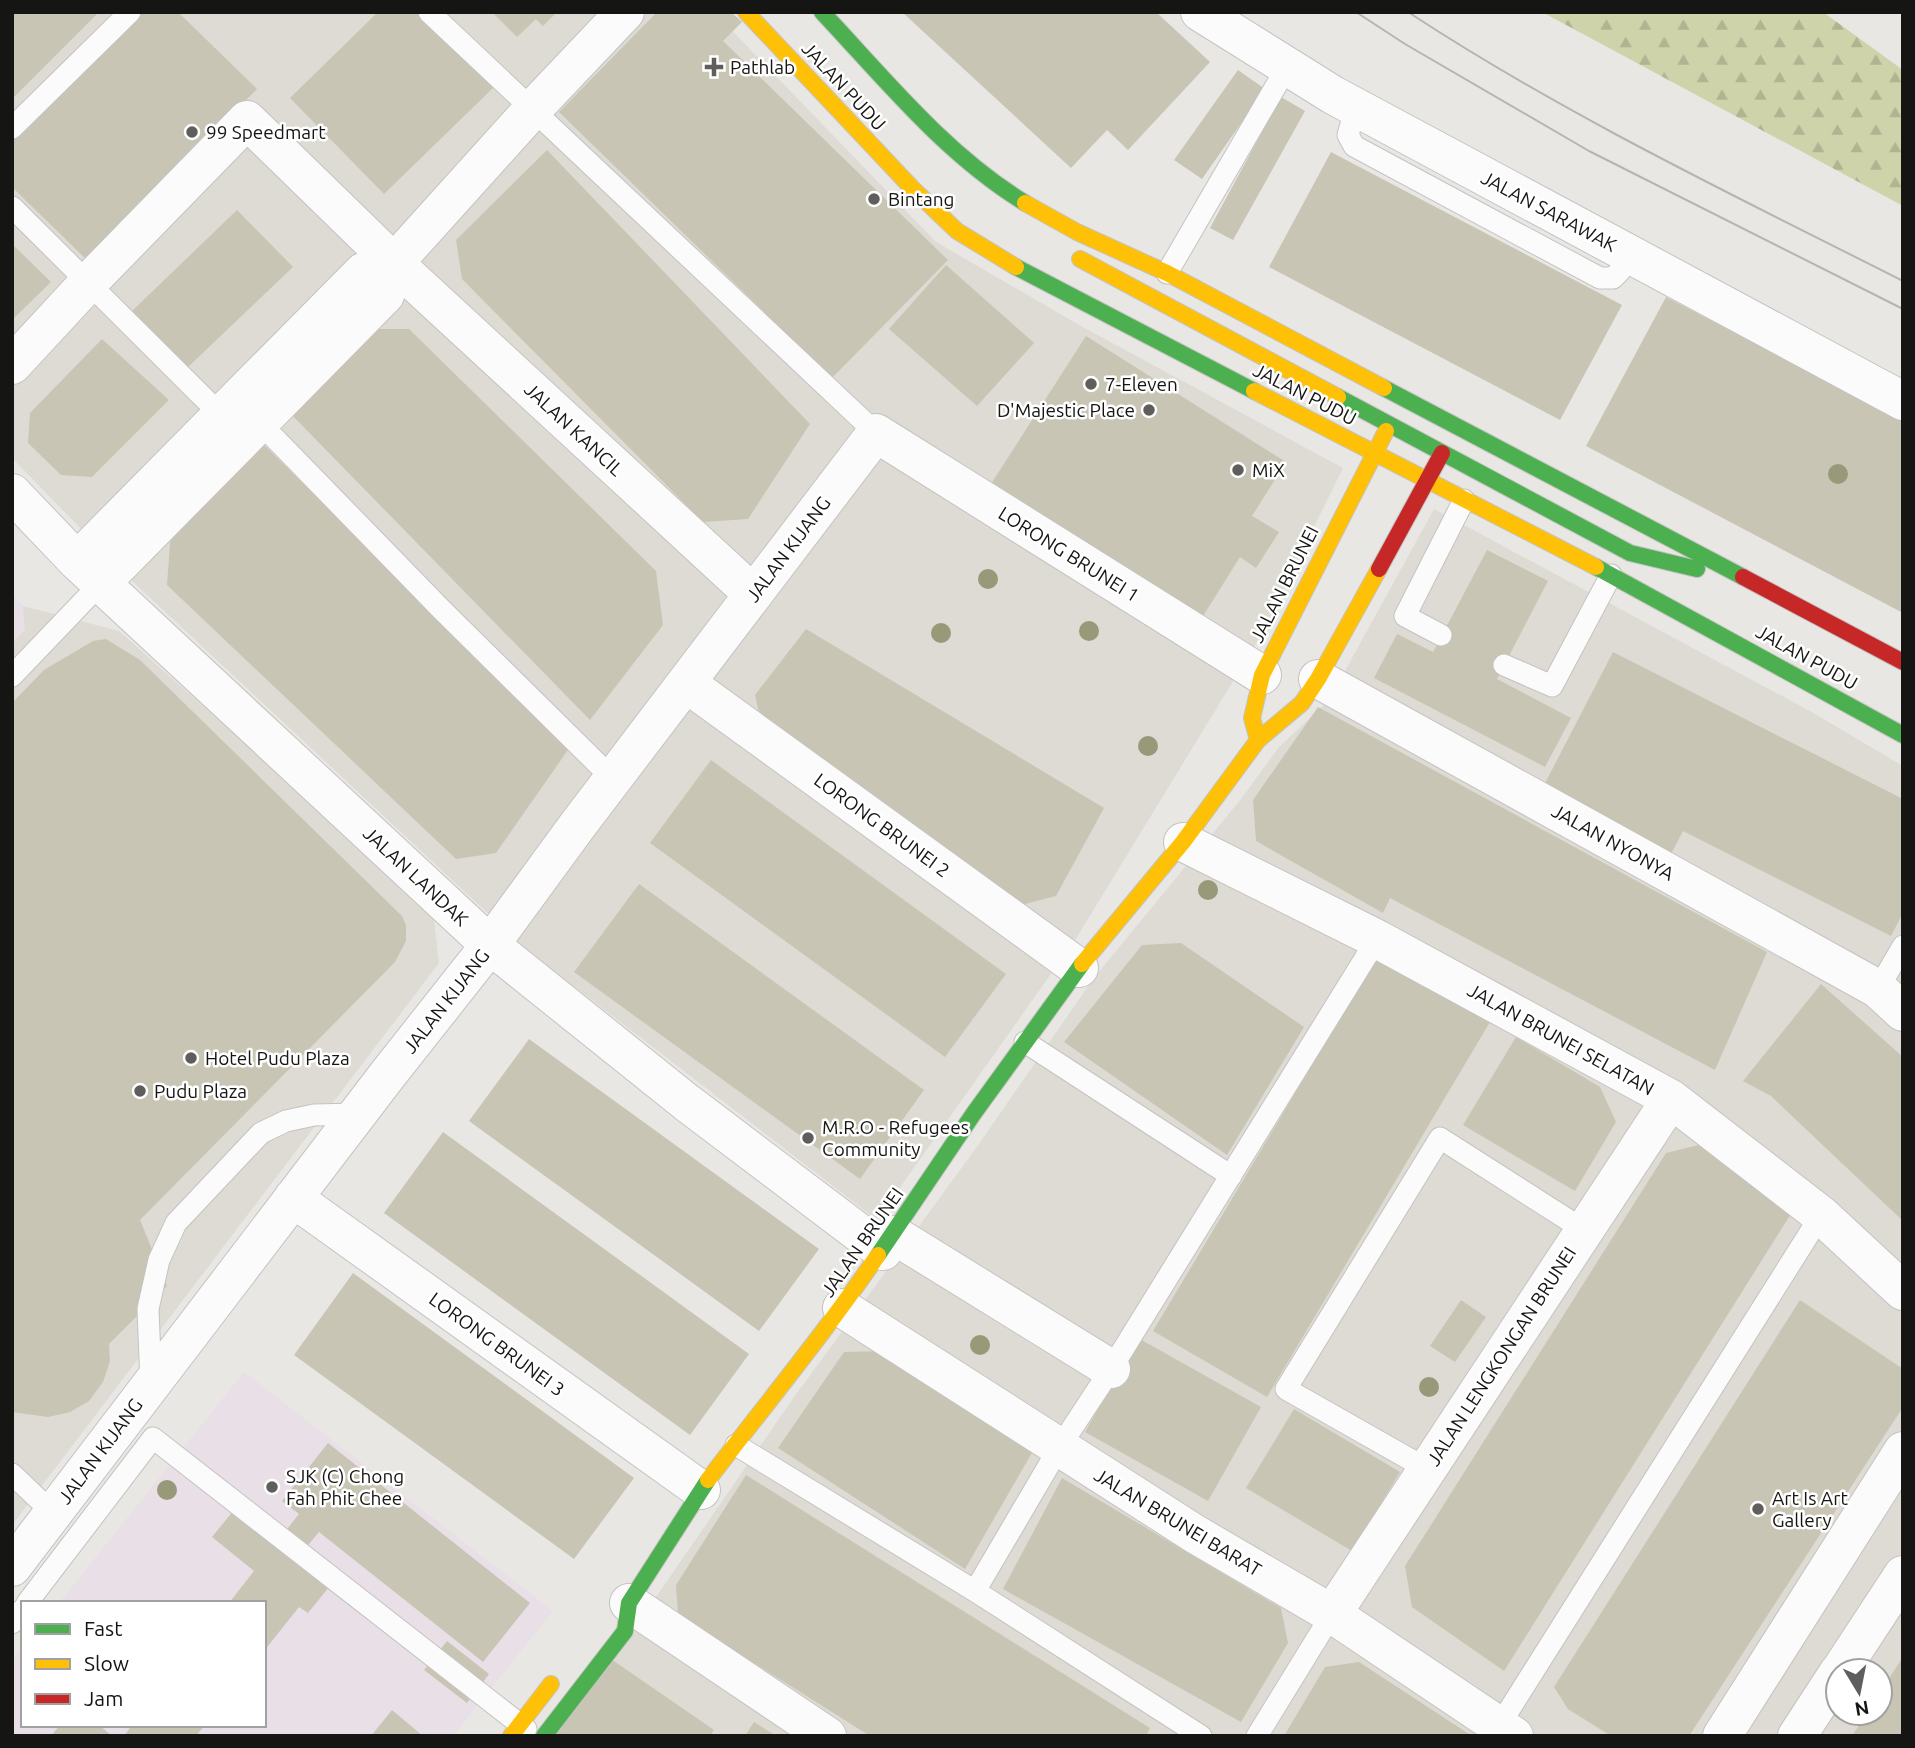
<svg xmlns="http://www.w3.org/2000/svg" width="1915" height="1748" font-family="Ubuntu,sans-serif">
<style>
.built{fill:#dddbd3;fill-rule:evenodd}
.education{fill:#e9dfe7}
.forest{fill:url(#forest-firs)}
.building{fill:#c9c5b4}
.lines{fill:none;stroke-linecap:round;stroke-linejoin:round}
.lane-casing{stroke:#c4c3c1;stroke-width:23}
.street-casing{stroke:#c4c3c1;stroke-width:40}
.fast-casing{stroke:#c4c3c1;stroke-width:18}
.slow-casing{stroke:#c4c3c1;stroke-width:18}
.jam-casing{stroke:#c4c3c1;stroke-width:18}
.lane{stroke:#fcfbfb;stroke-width:21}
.street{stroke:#fcfbfb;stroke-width:38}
.fast{stroke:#4caf50;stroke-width:16}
.slow{stroke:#ffc107;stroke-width:16}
.jam{stroke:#c62828;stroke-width:16}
.tram{stroke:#b4b4b3;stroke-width:2}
.tree{fill:#979979}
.poi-dot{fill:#5f5e5c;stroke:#fff;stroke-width:2.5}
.labels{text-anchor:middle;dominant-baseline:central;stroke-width:5;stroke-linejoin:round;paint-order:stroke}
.poi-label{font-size:19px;fill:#151513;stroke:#fff;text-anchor:start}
.street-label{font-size:19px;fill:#151513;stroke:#fff}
</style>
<defs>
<pattern id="forest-firs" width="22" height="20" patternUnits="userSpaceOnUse" patternTransform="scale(1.75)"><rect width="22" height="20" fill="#cfd3aa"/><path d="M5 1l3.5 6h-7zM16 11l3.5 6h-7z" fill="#b1b491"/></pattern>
</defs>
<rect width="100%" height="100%" fill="#e8e7e4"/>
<path class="built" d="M12,12H714L936,242L1081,326L1343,468L1260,637L1077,937L877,1220L527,950L129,578L12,458Z
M1434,509L1810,711L1903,766V1736H560L792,1400L979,1144L1093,979L1241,799L1279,747L1329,700ZM1838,1671H1880V1713H1838Z
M23,606L119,631L433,911L439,963L12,1525V618Z"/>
<path class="education" d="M12,595L23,606L25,630L12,644Z
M244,1372L553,1611L453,1736H12V1660L23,1647V1725H264V1603H59Z"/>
<path class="forest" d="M1542,12H1823L1903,70V206Z"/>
<path class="building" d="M12,12H99L12,99Z
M138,12H178L257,89L87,260L12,187V139Z
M378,12H421L494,87L384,194L290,98Z
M492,12H557L543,26L536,19L517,37Z
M657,12H731L742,22L723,41L948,260L832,378L559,112Z
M902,12H1156L1210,62L1128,150L1107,130L1071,168Z
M1238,70L1265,89L1202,179L1174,160Z
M1281,97L1305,111L1233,240L1210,228Z
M547,150L810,424L748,519L703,522L462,279L456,240Z
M1331,152L1622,305L1560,420L1269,267Z
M237,210L293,267L186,369L131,312Z
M12,244L51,282L12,320Z
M946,265L1034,343L977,406L889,329Z
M1666,297L1903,421V613L1586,446Z
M373,329H409L656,571L663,625L590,720L286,409Z
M1086,336L1286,462L1252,516L1279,532L1256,568L1240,557L1203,616L991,484Z
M102,339L169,400L92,477L61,475L28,443L30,413Z
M259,440L570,747L496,853L456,859L167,585L171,531Z
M1487,550L1548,581L1497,679L1571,718L1545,767L1374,678L1397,634L1433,652Z
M806,629L1104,808L1056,896L1013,907L764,735L755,695Z
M106,639L140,660L402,916L406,925V941L395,962L140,1220L167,1286L109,1344L110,1361L103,1382L89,1401L70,1412L48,1417L12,1412V703L44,670L93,641Z
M1613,652L1903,799V913L1891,936L1683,831L1670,856L1541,791Z
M1318,707L1767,952L1715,1070L1390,898L1383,913L1256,841L1253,800Z
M711,760L1006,974L945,1057L650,843Z
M639,884L924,1090L860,1179L574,972Z
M1181,943L1304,1027L1227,1155L1064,1042L1142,945Z
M1377,956L1490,1022L1267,1397L1153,1331Z
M1821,984L1903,1057V1221L1771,1096L1743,1081Z
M1516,1037L1600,1087L1616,1122L1575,1191L1463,1125Z
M529,1039L819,1249L759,1331L469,1121Z
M443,1132L749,1354L690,1435L384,1213Z
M1703,1144L1794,1209L1504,1671L1412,1607L1405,1566L1666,1153Z
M353,1273L634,1478L574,1559L294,1355Z
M1461,1300L1486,1317L1455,1362L1430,1346Z
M1800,1300L1903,1369V1407L1689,1736H1611L1568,1709L1554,1687Z
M1138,1338L1261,1407L1208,1501L1085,1432Z
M883,1351L1033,1451L965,1569L778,1448L844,1352Z
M1294,1409L1400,1472L1352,1551L1246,1488Z
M328,1443L530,1603L483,1662L319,1532L304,1550L338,1576L308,1613L299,1607L264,1651V1603H229L254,1571L212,1537L242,1500L284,1533L299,1514L282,1501Z
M746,1475L1150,1728L1146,1736H870L678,1615L676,1585Z
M1062,1478L1281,1608L1288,1643L1241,1722L1003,1589Z
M447,1641L489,1674L467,1703L424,1670Z
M608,1657L714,1730L710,1736H552Z
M1903,1657V1736H1852L1867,1713H1880V1692Z
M1359,1662L1472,1736H1284L1325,1667Z
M392,1710L423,1736H371Z
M754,1722L776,1736H745Z
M60,1725H99L112,1736H51Z
M132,1725H205L196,1736H124Z"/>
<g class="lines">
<defs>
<path id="lane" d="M429,12L876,433
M1359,109L1351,124L1348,135L1354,146L1600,278H1613L1620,271L1630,254
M12,128L130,12
M12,207L221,415
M1167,273L1287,67
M260,423L441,609L613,779
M1441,635L1405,616L1464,500
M1504,665L1552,686L1611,575
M12,676L101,583
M1878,989L1903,946
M1025,1042L1231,1176
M151,1383L148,1309L159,1260L176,1223L261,1133L286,1121L314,1115L357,1114
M736,1445L975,1591L1201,1736
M1427,1469L1286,1389L1440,1138L1584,1230
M12,1474L53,1513
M975,1591L1059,1448L1111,1369L1377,939
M27,1603L153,1438L526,1729
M12,1623L23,1609
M1499,1726L1821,1215
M1257,1736L1332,1614"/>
<path id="street" d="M1200,12L1333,95L1903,401
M12,365L87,284L247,120L394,263L753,594
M12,493L77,561L490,945L686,1102L883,1251
M77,561L363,272L394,263
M101,583L385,295L394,263L532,110L625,12
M1318,679L1878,989L1903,1012
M686,683L1079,968
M1183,842L1377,939L1671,1099L1821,1215L1903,1291
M293,1198L701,1490
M894,1235L1111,1369
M842,1308L1195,1534L1332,1614L1514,1736
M12,1567L385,1078L490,945L577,826L876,433L1262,675
M629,1603L827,1736
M1332,1614L1671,1099
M1840,1671L1903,1575
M1722,1736L1903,1451
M1797,1736L1838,1673"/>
<path id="fast" d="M822,12C885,79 945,154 1025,203
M1016,267L1254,391
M1384,388L1743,577
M1338,397L1630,553L1697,569
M1596,567L1903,735
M878,1255L974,1113L1082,964
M544,1736L625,1631L629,1603L708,1480"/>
<path id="slow" d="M746,12L912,188L957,231L1016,267
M1025,203L1077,232L1167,273L1384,388
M1080,259L1338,397
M1254,391L1596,567
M1258,740L1252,718L1262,675L1386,431
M1082,964L1183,842L1258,740L1302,703L1318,679L1379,569
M708,1480C765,1405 825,1333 878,1255
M511,1736L551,1684"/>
<path id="jam" d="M1379,569L1442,453
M1743,577L1903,662"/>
</defs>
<use href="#lane" class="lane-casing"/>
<use href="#street" class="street-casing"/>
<use href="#fast" class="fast-casing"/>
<use href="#slow" class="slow-casing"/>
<use href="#jam" class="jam-casing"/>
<use href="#lane" class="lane"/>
<use href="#street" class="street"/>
<use href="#fast" class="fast"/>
<use href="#slow" class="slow"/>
<use href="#jam" class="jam"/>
<path class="tram" d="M1356,12L1405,44L1589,151L1903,309
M1408,12C1565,115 1735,196 1903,281"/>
</g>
<g class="tree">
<circle cx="1838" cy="474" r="10"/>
<circle cx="988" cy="579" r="10"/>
<circle cx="1089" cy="631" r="10"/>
<circle cx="941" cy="633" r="10"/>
<circle cx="1148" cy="746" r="10"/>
<circle cx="1208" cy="890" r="10"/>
<circle cx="980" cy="1345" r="10"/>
<circle cx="1429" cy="1387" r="10"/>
<circle cx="167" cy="1490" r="10"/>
</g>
<g class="poi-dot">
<path d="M710.5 56.5h7v7h7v7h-7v7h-7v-7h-7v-7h7z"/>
<circle cx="192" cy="132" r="7"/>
<circle cx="874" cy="199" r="7"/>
<circle cx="1091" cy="384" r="7"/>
<circle cx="1149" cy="410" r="7"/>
<circle cx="1238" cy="470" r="7"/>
<circle cx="191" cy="1058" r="7"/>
<circle cx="140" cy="1091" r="7"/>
<circle cx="808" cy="1138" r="7"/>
<circle cx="272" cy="1487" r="7"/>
<circle cx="1758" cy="1509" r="7"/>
</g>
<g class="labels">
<g class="poi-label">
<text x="730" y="67">Pathlab</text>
<text x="206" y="132">99 Speedmart</text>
<text x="888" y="199">Bintang</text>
<text x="1105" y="384">7-Eleven</text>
<text x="1135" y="410" text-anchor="end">D'Majestic Place</text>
<text x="1252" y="470">MiX</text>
<text x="205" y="1058">Hotel Pudu Plaza</text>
<text x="154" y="1091">Pudu Plaza</text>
<text x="822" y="1127">M.R.O - Refugees<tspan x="822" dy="22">Community</tspan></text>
<text x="286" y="1476">SJK (C) Chong<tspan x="286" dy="22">Fah Phit Chee</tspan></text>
<text x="1772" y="1498">Art Is Art<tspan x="1772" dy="22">Gallery</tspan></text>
</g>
<g class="street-label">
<text transform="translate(844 86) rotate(47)">JALAN PUDU</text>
<text transform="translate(1549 211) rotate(28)">JALAN SARAWAK</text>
<text transform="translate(1305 394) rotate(27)">JALAN PUDU</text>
<text transform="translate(574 429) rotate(43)">JALAN KANCIL</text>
<text transform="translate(788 549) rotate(-53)">JALAN KIJANG</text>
<text transform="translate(1069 554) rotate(32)">LORONG BRUNEI 1</text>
<text transform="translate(1284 584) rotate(-63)">JALAN BRUNEI</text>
<text transform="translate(1807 657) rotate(29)">JALAN PUDU</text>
<text transform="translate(882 825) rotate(36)">LORONG BRUNEI 2</text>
<text transform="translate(1613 842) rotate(29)">JALAN NYONYA</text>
<text transform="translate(416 876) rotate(43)">JALAN LANDAK</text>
<text transform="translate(446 1001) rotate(-52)">JALAN KIJANG</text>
<text transform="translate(1561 1039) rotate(29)">JALAN BRUNEI SELATAN</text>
<text transform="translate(862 1242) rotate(-55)">JALAN BRUNEI</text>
<text transform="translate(497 1344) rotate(36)">LORONG BRUNEI 3</text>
<text transform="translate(1501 1356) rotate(-57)">JALAN LENGKONGAN BRUNEI</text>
<text transform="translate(100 1451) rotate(-53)">JALAN KIJANG</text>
<text transform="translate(1178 1522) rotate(31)">JALAN BRUNEI BARAT</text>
</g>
</g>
<rect width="1915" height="1748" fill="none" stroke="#151513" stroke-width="28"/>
<rect x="21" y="1601" width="245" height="126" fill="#ffffff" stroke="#a1a1a1" stroke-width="2"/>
<rect x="35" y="1624" width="35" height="10" fill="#4caf50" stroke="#a1a1a1" stroke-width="2"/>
<text x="84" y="1636" font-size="21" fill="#151513">Fast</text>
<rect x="35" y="1659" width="35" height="10" fill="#ffc107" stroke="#a1a1a1" stroke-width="2"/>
<text x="84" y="1671" font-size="21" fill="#151513">Slow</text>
<rect x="35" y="1694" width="35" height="10" fill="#c62828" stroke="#a1a1a1" stroke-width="2"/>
<text x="84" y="1706" font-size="21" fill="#151513">Jam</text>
<g transform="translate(1859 1692) rotate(170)"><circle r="33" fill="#ffffff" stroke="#a1a1a1" stroke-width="2"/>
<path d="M0-5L12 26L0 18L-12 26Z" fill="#5f5e5c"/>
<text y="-10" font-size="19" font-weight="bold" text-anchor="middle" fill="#151513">N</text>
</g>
</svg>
